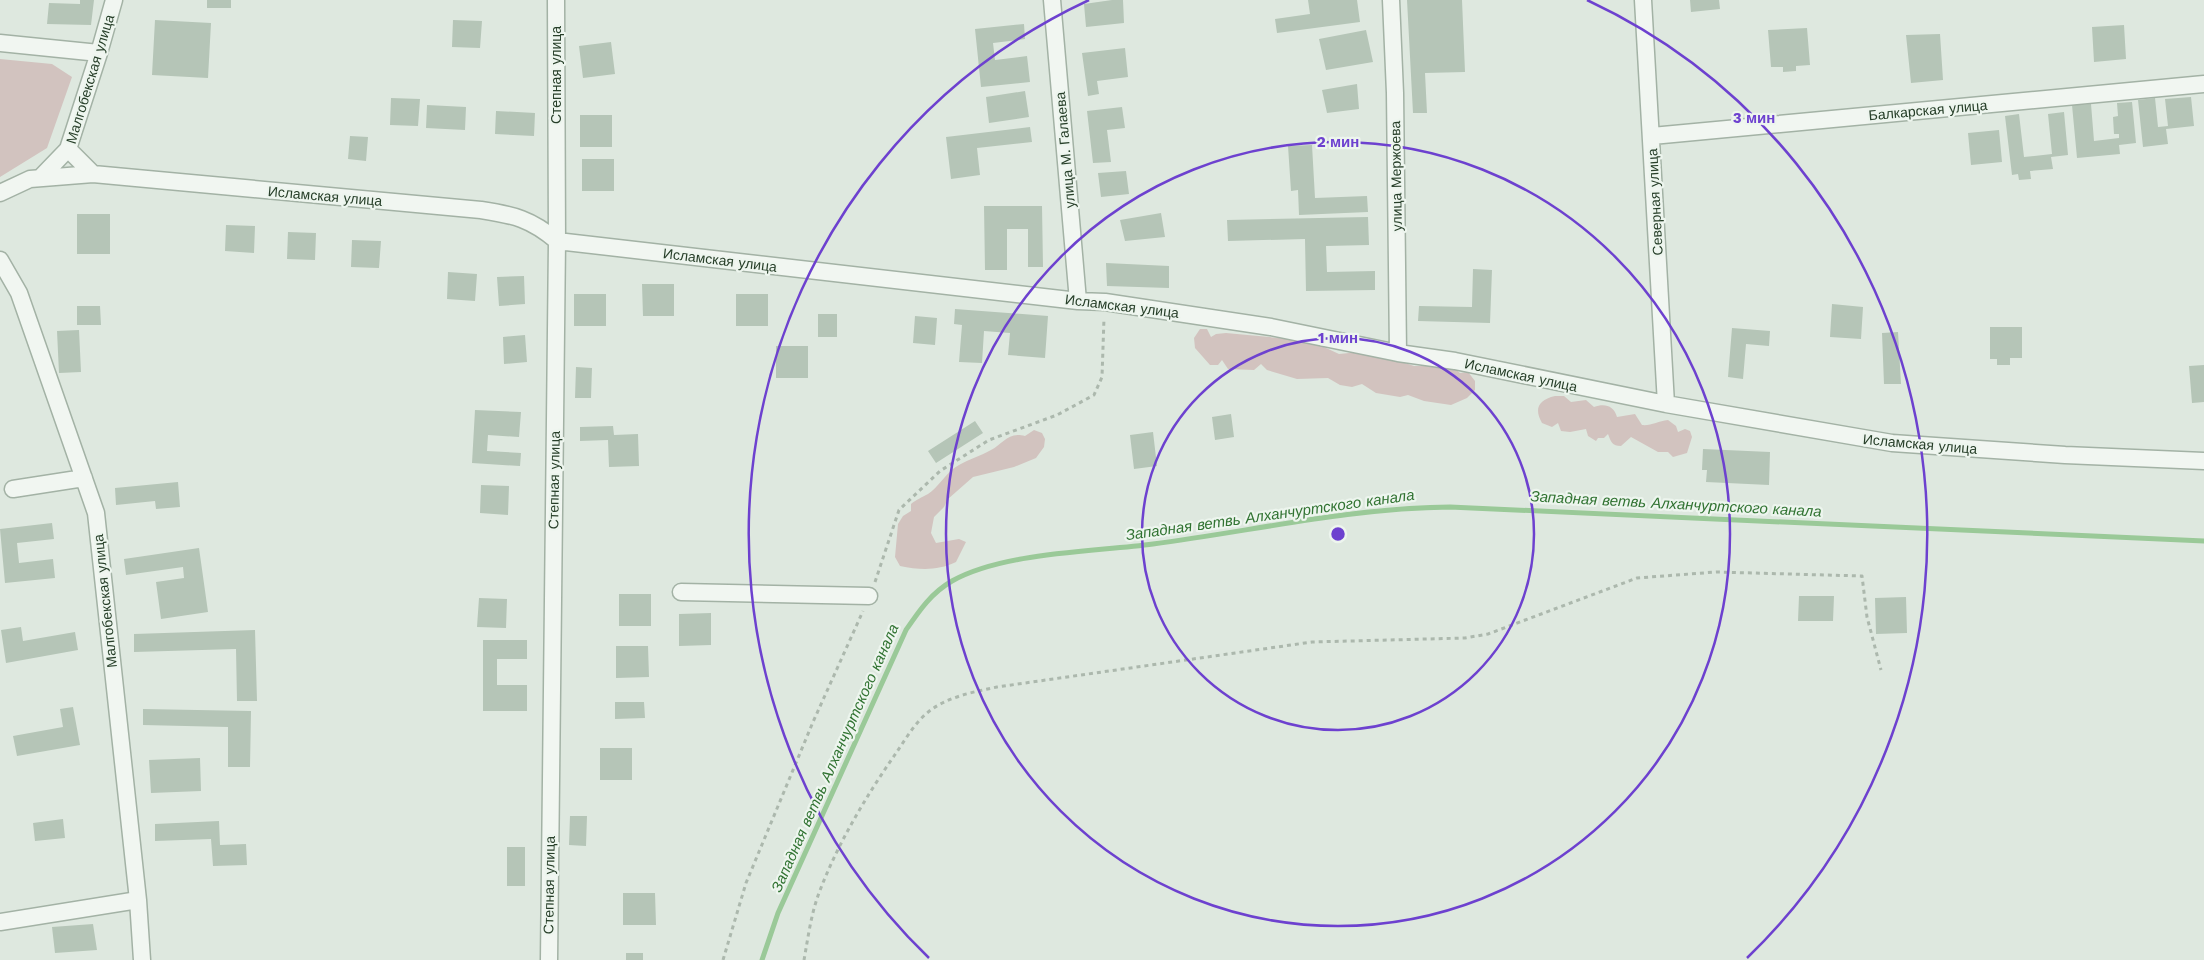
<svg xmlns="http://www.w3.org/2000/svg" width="2204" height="960" font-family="'Work Sans',sans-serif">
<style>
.green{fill:#d2c3bf}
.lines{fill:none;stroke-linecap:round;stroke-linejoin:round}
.stream{stroke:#9ac998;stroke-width:5}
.building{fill:#b5c5b7}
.minor-casing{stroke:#a3b2a5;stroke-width:19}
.path{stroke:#acb8ad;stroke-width:3;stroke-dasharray:4 4;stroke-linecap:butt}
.minor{stroke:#f1f6f1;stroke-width:16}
.ring{fill:none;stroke:#6d41cf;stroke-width:2.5}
.labels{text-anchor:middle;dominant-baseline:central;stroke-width:4.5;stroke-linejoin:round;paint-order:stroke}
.street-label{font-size:14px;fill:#273f29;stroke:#edf5ee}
.water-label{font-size:15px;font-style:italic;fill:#317332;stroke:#edf5ee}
.centre{fill:#6d41cf;stroke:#edf5ee;stroke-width:2.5}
.ring-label{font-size:15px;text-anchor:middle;font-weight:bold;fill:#6d41cf;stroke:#edf5ee;stroke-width:4.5;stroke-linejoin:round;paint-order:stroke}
</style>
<rect width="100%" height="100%" fill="#dee8df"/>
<path class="green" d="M0,59L52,64L72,77L47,148L0,177Z
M1200,329H1207L1211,337L1216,334L1226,333L1311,341L1339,354L1369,351L1414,366H1427L1435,363L1442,365V369L1454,368L1460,373L1468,372L1475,381V390L1467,398L1451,405L1424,401L1408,395L1400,397L1376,393L1362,384L1352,387L1340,385L1328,378L1297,379L1267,370L1261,364L1254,370L1228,369L1222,360L1218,365H1210L1195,348L1194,338Z
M1555,396H1564L1571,402L1586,400L1594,407C1605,403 1614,406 1617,417L1635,414L1642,425C1651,426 1658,421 1668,420L1676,426L1678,432L1685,429L1690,431L1692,437L1687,453L1673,457L1668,452H1658L1631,437L1621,446C1612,446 1611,442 1608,434L1604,438H1598L1596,441L1588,436L1586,429L1570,432L1561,431L1558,423L1552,427L1542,423C1534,409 1538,400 1555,396Z
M1034,430L1042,433L1045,439L1044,447L1036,458L1014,467L973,477L948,499L944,507L934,517L931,533L936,543L959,539L966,542L956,562C937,571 920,570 900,566L895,557L898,524L903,516L911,511V504C917,499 921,498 928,494C937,489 947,471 959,465C969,459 981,456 991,450C1003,444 1008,431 1025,436Z"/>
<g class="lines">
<path class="stream" d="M762,960L778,913L906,630C919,611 931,593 952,581C1004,552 1094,552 1153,544C1252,531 1350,508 1450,507L2204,541"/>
</g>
<path class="building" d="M80,0H94L91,25L47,24L49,3L80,4Z
M207,0H231V8H207Z
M1112,0H1123L1124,23L1086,27L1084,4Z
M1308,0H1357L1360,22L1277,33L1275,19L1310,14Z
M1407,0H1462L1465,72L1425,73L1427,113H1413Z
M1690,0H1719L1720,9L1691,12Z
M155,20L211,23L208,78L152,75Z
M453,20L482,21L480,48L452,47Z
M1024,24L1025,39L993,43L995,60L1027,56L1030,82L981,87L975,29Z
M2124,25L2126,59L2094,62L2092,27Z
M1807,28L1810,65L1796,66V71L1783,72V67H1771L1768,30Z
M1366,30L1373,62L1326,70L1319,39Z
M1940,34L1943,80L1911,83L1906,35Z
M611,42L615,74L583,78L579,46Z
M1125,48L1128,77L1097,81L1099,94L1088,96L1082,53Z
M1357,84L1359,109L1327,113L1322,90Z
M1025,91L1029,117L989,123L986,97Z
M2191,97L2194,126L2166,129L2168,144L2143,147L2138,100L2155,98L2158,127L2168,126L2165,99Z
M391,98L420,99L418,126L390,125Z
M2132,102L2136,143L2119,145L2120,154L2077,158L2072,105L2091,104L2094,141L2119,138V134H2114L2113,117L2118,116L2117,103Z
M427,105L466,107L465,130L426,128Z
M1122,107L1125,128L1107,130L1111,162L1093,163L1087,111Z
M496,111L535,113L534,136L495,134Z
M2064,112L2068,155L2051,157L2053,169L2030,171L2031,179L2019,180L2018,174L2012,175L2005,116L2019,114L2024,157L2052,154L2048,114Z
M580,115H612V147H580Z
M1030,127L1032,142L977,148L980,175L951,179L946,137Z
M1999,130L2002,162L1971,165L1968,133Z
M350,136L368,137L366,161L348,159Z
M1312,145L1315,198L1367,196L1368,212L1299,215L1298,190L1291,191L1288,146Z
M582,159H614V191H582Z
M1126,171L1129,194L1101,197L1098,173Z
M984,206H1042L1043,267H1028V229H1007V270H985Z
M1161,213L1165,237L1125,241L1120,220Z
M77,214H110V254H77Z
M1368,217L1369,245L1326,246L1327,272L1375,271V290L1306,291L1305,239L1228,241L1227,220Z
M226,225L255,226L254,253L225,251Z
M288,232L316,233L315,260L287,259Z
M352,240L381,241L379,268L351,267Z
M1106,263L1169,266V288L1107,286Z
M1473,269L1492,270L1490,323L1418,321L1419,306L1472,307Z
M448,272L477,274L475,301L447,299Z
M524,276L525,304L499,306L497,277Z
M642,284H674V316H643Z
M574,294H606V326H574Z
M736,294H768V326H736Z
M1832,304L1863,307L1861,339L1830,337Z
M77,306H100L101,325H77Z
M955,309L1048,316L1045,358L1008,355L1010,333L984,331L982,363L959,362L962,325L954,324Z
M818,314H837V337H818Z
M915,316L937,318L935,345L913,343Z
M1990,327H2022V358H2010V365H1997V359H1990Z
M1732,328L1770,331L1769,346L1746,344L1743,379L1728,377Z
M79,330L81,372L59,373L57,331Z
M1898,332L1901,384H1884L1882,333Z
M525,335L527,362L504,364L503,337Z
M776,346H808V378H776Z
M2204,365V402L2192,403L2189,366Z
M576,367L592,368L591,398H575Z
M475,410L521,412L519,437L488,435L487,451L521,453L520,466L472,463Z
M1231,414L1234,437L1215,440L1212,417Z
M975,421L983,433L936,463L928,451Z
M613,426L614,435L638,434L639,466L609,467L608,440L580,441V427Z
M1153,432L1157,466L1134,469L1130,435Z
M1703,449L1770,452L1769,485L1706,482L1707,470H1702Z
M178,482L180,507L156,509L155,501L116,505L115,488Z
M481,485L509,486L508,515L480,513Z
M52,523L54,539L17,543L19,563L53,559L55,578L5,583L0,529Z
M199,548L208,612L161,619L156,582L184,578L183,567L126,575L124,559Z
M619,594H651V626H619Z
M1799,596H1834L1833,621H1798Z
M1906,597L1907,633L1876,634L1875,598Z
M479,598L507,599L506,628L477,627Z
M711,613V645L679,646V614Z
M21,627L23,641L75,632L78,650L6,663L1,630Z
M255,630L257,701H237L236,649L134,652V634Z
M483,640H527V659H497V685H527V711H483Z
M616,646H648L649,677L616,678Z
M615,702H644L645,718L615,719Z
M73,707L80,745L17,756L13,736L63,727L60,709Z
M143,709L251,711L250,767H228V727L143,725Z
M600,748H632V780H600Z
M200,758L201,791L151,793L149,760Z
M570,816H587L586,846L569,845Z
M63,819L65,838L35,841L33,823Z
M219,821L220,845L246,844L247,865L213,866L211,839L155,841V824Z
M507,847H525V886H507Z
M623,893H655L656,925H623Z
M93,924L97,950L55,953L52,927Z
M626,953H643V960H626Z"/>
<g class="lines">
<defs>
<path id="minor" d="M1052,0L1078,301
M1391,0L1395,93L1398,353
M1643,0L1666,404
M0,43L99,53
M1652,136L2204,84
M68,149L93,174
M41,177L68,149L99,53L114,0
M0,193L30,179L93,174L481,210C514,215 531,219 557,241L1078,301L1105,302L1271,327L1398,353L1455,361L1666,404L1892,443L2065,455L2204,461
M0,260L19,293L96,513L138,900L142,960
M13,489L84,478
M681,592L869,596
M0,922L138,900
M549,960L557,241L556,0"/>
</defs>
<use href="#minor" class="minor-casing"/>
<path class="path" d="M875,582L899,510L940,471L989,440L1057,415L1094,395L1102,377L1104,318
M723,960L746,883L813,722L863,611
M804,960C808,938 811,914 819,893C837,845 865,798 894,756C904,742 913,725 927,713C946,697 973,692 997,687L1312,642L1465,638L1488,634L1637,578L1716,572L1862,576L1867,617L1881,670"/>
<use href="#minor" class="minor"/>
</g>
<g class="ring">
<circle cx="1338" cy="534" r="196"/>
<circle cx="1338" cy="534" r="392"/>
<path d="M929 958A589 589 0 0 1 1089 0M1587 0A589 589 0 0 1 1747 958"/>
</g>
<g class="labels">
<g class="street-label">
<text transform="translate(556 75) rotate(-90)">Степная улица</text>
<text transform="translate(90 79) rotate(-73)">Малгобекская улица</text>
<text transform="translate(1928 110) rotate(-5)">Балкарская улица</text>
<text transform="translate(1065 150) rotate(-95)">улица М. Галаева</text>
<text transform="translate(1396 176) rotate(-91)">улица Мержоева</text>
<text transform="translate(325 196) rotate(5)">Исламская улица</text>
<text transform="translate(1655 202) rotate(-93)">Северная улица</text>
<text transform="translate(720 260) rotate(7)">Исламская улица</text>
<text transform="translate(1122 306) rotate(7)">Исламская улица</text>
<text transform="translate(1521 375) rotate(12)">Исламская улица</text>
<text transform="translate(1920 444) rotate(5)">Исламская улица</text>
<text transform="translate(554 480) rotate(-89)">Степная улица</text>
<text transform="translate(105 601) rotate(-96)">Малгобекская улица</text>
<text transform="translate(549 885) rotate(-89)">Степная улица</text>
</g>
<g class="water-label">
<text transform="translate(1676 504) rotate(3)">Западная ветвь Алханчуртского канала</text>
<text transform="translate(1270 515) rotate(-8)">Западная ветвь Алханчуртского канала</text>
<text transform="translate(835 758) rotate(-66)">Западная ветвь Алханчуртского канала</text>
</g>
</g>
<circle cx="1338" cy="534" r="8" class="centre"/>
<g class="ring-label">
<text x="1754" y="123">3 мин</text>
<text x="1338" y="147">2 мин</text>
<text x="1338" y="343">1 мин</text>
</g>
</svg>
